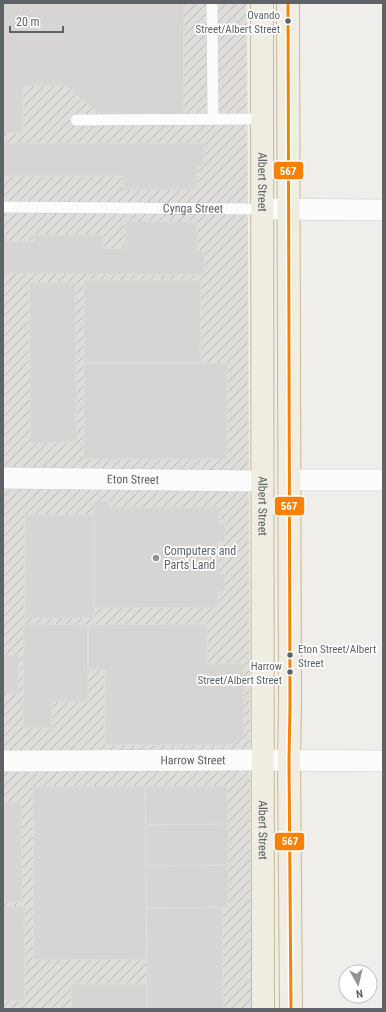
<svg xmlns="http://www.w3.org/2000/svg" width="386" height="1012" font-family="'Roboto Condensed',sans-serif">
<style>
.industrial{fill:url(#industrial-furrows)}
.building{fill:#d6d5d3;stroke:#deddd9}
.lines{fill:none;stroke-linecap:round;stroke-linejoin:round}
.lane-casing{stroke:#cbcccc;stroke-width:12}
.street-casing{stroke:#cbcccc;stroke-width:22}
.highway-casing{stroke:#c8b996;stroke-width:24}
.lane{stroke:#fdfcfc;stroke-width:11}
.street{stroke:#fdfcfc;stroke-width:21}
.highway{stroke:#f0ede3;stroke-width:22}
.bus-1-casing{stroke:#fff;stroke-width:6}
.bus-1{stroke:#f78005;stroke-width:3}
.bus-dot{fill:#5f6368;stroke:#fff;stroke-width:1.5}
.poi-dot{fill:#919496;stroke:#fff;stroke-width:1.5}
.labels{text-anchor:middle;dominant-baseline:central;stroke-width:3.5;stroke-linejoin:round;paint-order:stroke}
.bus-label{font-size:11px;fill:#5f6368;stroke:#fff;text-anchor:end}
.street-label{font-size:12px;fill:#5f6368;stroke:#fff}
.poi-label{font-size:12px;fill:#5f6368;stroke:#fff;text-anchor:start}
.line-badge{stroke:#fff;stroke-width:1.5}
.badge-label{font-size:11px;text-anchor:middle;font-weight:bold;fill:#fff}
</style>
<defs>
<pattern id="industrial-furrows" width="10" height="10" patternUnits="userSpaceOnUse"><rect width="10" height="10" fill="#dfddda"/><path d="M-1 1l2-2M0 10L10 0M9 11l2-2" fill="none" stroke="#b8b7b5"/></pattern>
</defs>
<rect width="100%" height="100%" fill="#efeeea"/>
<path class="industrial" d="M3,3H247L251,1009H3Z"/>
<path class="building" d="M3,3H184L183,114L98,113L66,86H23V133H3Z
M3,143H204V166H197V190H123V176H3Z
M126,221L197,222V251H204V275L3,273V234H6V241H34V235H103V249L126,248Z
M84,280H201L200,363H84Z
M75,282L77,442L31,443L29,283Z
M84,363H227V459H84Z
M95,501H109V508H219V524H225V542H218V574H225V591H218V607L94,608V515Z
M25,515H94V618H25Z
M24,624L88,625V702H52V728H23Z
M207,624V664L243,663L244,734L233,745H105V670H88V625Z
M3,655H19L18,694H3Z
M145,786H227L228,824L146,825Z
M145,786L147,959L34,960L33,787Z
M3,802H21L22,902H3Z
M228,824V865L146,866V825Z
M228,865V907L146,908V866Z
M24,906L25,1001H3V907Z
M222,907L223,1009H147L146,908Z
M72,984H147V1009H71Z"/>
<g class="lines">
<defs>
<g id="lane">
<path d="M212,3L213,119"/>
<path d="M76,120L262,119"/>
<path id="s1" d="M3,207L262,209"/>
</g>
<g id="street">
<path d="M262,209L383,210"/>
<path id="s2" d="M3,478L263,481"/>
<path d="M289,480H383"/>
<path id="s3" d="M3,761L263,760L383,761"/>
</g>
<g id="highway">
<path id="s4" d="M262,3L263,1009"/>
<path d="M288,3L290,705L289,760L291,1009"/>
</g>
</defs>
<use href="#lane" class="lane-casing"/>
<use href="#street" class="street-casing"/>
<use href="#highway" class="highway-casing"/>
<use href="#lane" class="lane"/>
<use href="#street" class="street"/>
<use href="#highway" class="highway"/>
<defs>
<path id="bus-1" d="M288,3L290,705L289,760L291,1009"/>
</defs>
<use href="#bus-1" class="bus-1-casing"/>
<use href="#bus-1" class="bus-1"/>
</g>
<g class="bus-dot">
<circle cx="288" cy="21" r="3.5"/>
<circle cx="290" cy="655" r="3.5"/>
<circle cx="290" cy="672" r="3.5"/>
</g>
<circle class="poi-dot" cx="156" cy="558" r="4"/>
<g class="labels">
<g class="bus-label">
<text x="280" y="15">Ovando<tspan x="280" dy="14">Street/Albert Street</tspan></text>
<text x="298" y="649" text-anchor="start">Eton Street/Albert<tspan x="298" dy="14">Street</tspan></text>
<text x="282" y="666">Harrow<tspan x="282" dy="14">Street/Albert Street</tspan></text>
</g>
<g class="street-label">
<text stroke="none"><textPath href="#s4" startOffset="179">Albert Street</textPath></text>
<text stroke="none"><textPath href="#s1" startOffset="190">Cynga Street</textPath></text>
<text stroke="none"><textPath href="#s2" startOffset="130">Eton Street</textPath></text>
<text stroke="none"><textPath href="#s4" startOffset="503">Albert Street</textPath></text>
<text stroke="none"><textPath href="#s3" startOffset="190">Harrow Street</textPath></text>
<text stroke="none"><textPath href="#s4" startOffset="827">Albert Street</textPath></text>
</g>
<g class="poi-label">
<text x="164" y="551">Computers and<tspan x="164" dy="14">Parts Land</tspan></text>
</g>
</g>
<g class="line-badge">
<rect x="273" y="161" width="31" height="19" rx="4" fill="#f78005"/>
<rect x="274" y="496" width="31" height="20" rx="4" fill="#f78005"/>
<rect x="274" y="832" width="31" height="19" rx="4" fill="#f78005"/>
</g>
<g class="badge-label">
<text x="288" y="175">567</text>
<text x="289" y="510">567</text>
<text x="290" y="845">567</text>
</g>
<rect width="386" height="1012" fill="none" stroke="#5f6368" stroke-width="8"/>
<g transform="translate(358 984) rotate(172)"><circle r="19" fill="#ffffff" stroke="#bfc1c3"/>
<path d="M0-3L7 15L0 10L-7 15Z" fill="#919496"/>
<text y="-6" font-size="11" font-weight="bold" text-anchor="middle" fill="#5f6368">N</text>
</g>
<path d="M10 26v6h53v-6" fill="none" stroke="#5f6368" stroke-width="2"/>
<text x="16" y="26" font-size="12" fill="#5f6368" stroke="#ffffff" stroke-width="3" paint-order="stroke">20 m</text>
</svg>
